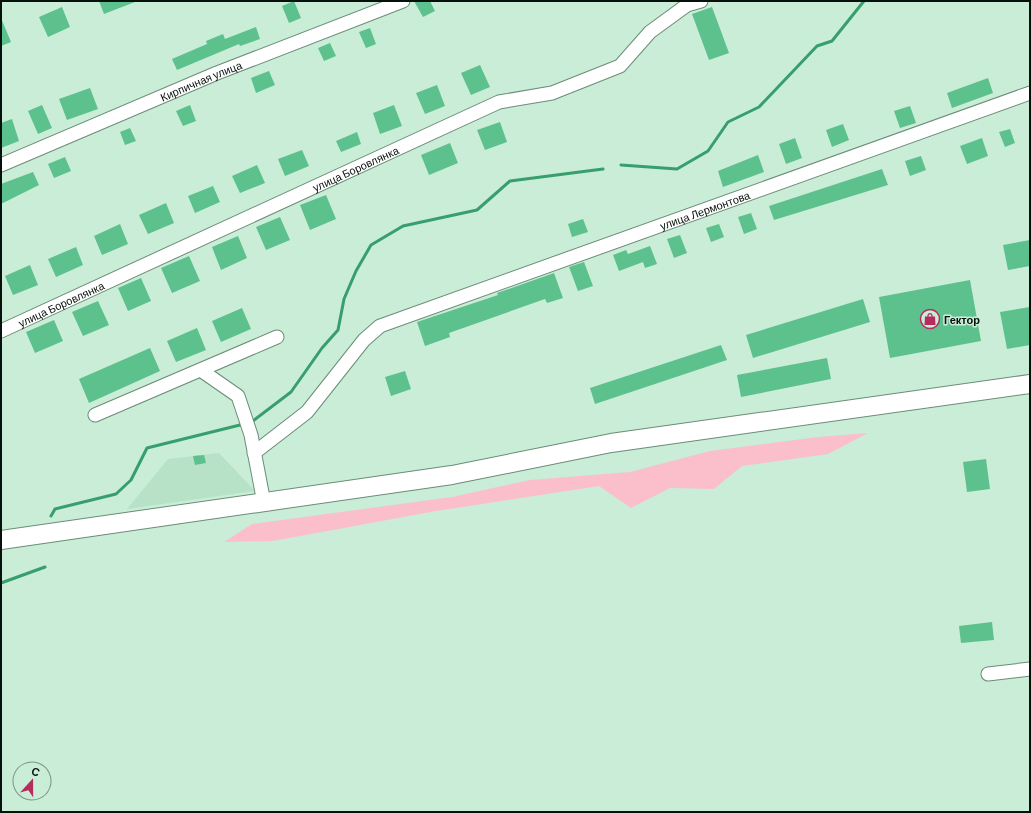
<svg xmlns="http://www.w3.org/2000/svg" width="1031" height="813" font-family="Barlow,sans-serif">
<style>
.built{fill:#b7e2c8}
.green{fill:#fbbfcc}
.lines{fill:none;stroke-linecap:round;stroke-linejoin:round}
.stream{stroke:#379e6d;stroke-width:3}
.building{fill:#5dc18d}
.street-casing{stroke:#6b8c78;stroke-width:15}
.secondary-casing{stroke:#6b8c78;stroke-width:20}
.street{stroke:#fff;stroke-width:13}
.secondary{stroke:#fff;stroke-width:18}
.labels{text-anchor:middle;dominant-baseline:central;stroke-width:3;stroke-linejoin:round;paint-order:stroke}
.street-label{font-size:11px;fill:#05110a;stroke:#c9edd7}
.poi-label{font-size:11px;font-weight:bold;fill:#05110a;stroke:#c9edd7;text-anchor:start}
</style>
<rect width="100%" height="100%" fill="#c9edd7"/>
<path class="built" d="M219,453L255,491L127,509L168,459Z"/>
<path class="green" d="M868,433L828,454L742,466L714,489L670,488L631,508L599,486L436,511L273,541L224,542L252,524L452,497L530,480L630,472L710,451L818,437Z"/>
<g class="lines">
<path class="stream" d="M621,165L677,169L708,151L728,122L759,107L817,46L832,41L864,1
M253,421L291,392L322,348L338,330L344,299L356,271L371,245L403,226L477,210L510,181L603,169
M51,516L55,509L116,494L131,480L147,448L240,425
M1,583L45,567"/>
</g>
<path class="building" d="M99,1H135V2L104,14Z
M294,1L301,18L289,23L282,6Z
M414,1H430L435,11L423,17Z
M62,7L70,27L48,37L39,17Z
M712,7L729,53L709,60L692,14Z
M1,18L11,42L1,46Z
M256,27L260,39L240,46L239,44L177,70L172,59L207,44L206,41L223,34L225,39Z
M370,28L376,44L366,48L359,32Z
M330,43L336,56L324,61L318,48Z
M480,65L490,87L471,95L461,73Z
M269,71L275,85L256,93L251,78Z
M988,78L993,93L952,108L947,93Z
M437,85L445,106L425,114L416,93Z
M90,88L98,109L67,120L59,99Z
M42,105L52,128L38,134L28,111Z
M190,105L196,121L183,126L176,111Z
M394,105L402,126L380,134L373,113Z
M910,106L916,123L900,128L894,111Z
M12,119L19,141L1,148V123Z
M500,122L507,142L485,150L477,130Z
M843,124L849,140L832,147L826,130Z
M130,128L136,141L125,145L120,132Z
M1010,129L1015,143L1005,147L999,132Z
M357,132L361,144L341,152L336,141Z
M795,138L802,158L786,164L779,144Z
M982,138L988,156L967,164L960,146Z
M450,143L458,163L429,175L421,155Z
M302,150L309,166L285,176L278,159Z
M758,155L764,172L723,187L718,171Z
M921,156L926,170L910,176L905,161Z
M65,157L71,171L54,178L48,164Z
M257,165L265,183L240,193L232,176Z
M882,169L888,185L774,220L769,206Z
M33,172L39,185L1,204V184Z
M213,186L220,202L195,213L188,196Z
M326,195L336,219L310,230L300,205Z
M166,203L174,223L148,234L139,215Z
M751,213L757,229L744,234L738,217Z
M280,217L290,240L266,250L256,227Z
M583,219L588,232L572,237L568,224Z
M120,224L128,244L102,255L94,236Z
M719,224L724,237L711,242L706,228Z
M680,235L687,253L674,258L667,239Z
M238,236L247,258L221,270L212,247Z
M1030,240V266L1008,270L1003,245Z
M650,246L657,264L645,268L643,262L619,271L613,255L626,250L628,254Z
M76,247L83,265L56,277L48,259Z
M189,256L200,281L172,293L161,268Z
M584,262L593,286L578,291L569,267Z
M30,265L38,285L13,295L5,276Z
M554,273L563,298L547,303L545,299L449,333L450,337L425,346L417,322L498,295L497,293Z
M141,278L151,301L128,311L118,288Z
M970,280L981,341L890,358L879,297Z
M863,299L870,322L753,358L746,335Z
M98,301L109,325L83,336L72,312Z
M1030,307V345L1007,349L1000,312Z
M242,308L251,329L221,342L212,321Z
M54,320L63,341L35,353L26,332Z
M197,328L206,350L176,362L167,341Z
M721,345L727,360L595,404L590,388Z
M150,348L160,371L89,403L79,379Z
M827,358L831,379L741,397L737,375Z
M405,371L411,389L391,396L385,377Z
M204,455L206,463L195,465L193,456Z
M986,459L990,489L967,492L963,462Z
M992,622L994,640L961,643L959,626Z"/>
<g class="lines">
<defs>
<g id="street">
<path id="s1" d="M1,165L217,73L403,1"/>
<path id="s2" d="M1,331L499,102L552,93L620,66L650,32L687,5L701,1"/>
<path d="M202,371L238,396L251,435L264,503"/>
<path d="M95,415L277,337"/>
<path id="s3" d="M254,453L307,412L364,340L380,326L1030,93"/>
<path d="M988,674L1030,669"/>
</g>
<path id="secondary" d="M1,540L452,475L611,443L1030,384"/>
</defs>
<use href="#street" class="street-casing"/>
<use href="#secondary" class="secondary-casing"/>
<use href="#street" class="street"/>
<use href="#secondary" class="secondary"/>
</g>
<defs>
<symbol id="shop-ring" viewBox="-11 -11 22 22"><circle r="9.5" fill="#c9edd7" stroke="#b82b5f" stroke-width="1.5"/><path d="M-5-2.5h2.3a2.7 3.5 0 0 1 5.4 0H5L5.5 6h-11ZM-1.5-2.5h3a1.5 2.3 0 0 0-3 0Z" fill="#b82b5f"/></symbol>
</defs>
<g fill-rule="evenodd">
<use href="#shop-ring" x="919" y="308" width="22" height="22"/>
</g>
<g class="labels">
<g class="street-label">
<text stroke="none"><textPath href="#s1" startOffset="217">Кирпичная улица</textPath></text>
<text stroke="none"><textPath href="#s2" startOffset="390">улица Боровлянка</textPath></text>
<text stroke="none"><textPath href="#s3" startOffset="525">улица Лермонтова</textPath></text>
<text stroke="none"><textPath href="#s2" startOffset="66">улица Боровлянка</textPath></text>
</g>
<g class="poi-label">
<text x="944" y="319">Гектор</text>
</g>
</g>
<rect width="1031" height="813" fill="none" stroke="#05110a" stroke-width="4"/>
<g transform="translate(32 781) rotate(21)"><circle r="19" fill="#c9edd7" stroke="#7b9585"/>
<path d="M0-3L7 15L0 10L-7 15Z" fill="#b82b5f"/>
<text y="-6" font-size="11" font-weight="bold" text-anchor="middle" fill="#05110a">С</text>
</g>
</svg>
